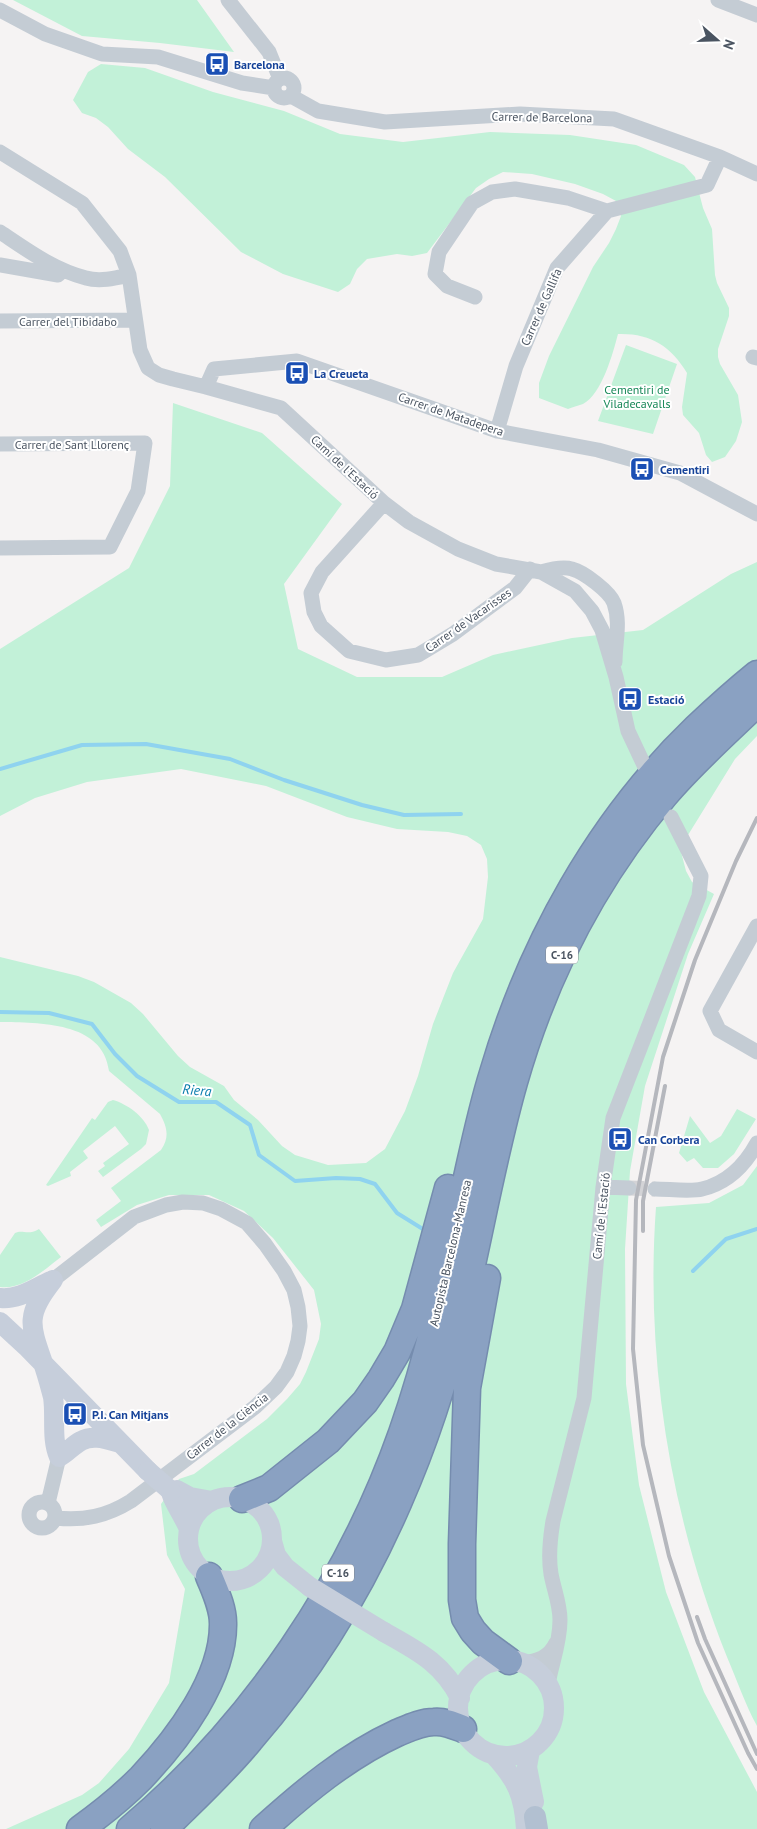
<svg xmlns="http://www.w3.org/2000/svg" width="757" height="1829" font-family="'PT Sans',sans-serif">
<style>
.green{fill:#c2f1d8}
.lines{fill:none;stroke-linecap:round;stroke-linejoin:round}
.stream{stroke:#8fd3ef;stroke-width:4}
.street-tunnel{stroke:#d3d3d6;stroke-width:15;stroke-dasharray:15 8;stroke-linecap:butt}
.highway-casing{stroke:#758cae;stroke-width:29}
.street{stroke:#c4ccd4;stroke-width:15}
.secondary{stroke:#c6cedb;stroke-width:20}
.primary{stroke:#b2c0d1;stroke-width:22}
.highway{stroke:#8aa1c2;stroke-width:26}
.rail{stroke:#b5b7bd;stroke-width:4}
.secondary-bridge{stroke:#c6cedb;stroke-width:20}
.labels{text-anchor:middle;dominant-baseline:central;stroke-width:4;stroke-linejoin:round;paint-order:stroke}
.shield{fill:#fff;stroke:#808790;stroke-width:1}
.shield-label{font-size:11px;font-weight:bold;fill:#4a5461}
.transit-label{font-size:12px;font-weight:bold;fill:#164399;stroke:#fff;text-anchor:start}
.street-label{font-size:12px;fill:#4a5461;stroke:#fff}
.park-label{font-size:12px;fill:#168757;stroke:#fff}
.water-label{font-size:14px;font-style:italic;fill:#097dad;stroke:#fff}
</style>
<rect width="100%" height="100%" fill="#f5f3f3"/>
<path class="green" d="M13,0H197L234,52L160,43L82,36Z
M101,64L145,68L213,92L284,111L340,134L403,142L490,132L570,135L636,145L684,165L695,177L703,208L712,229L715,275L717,283L729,308V316L718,349V357L720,364L738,395L742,422L736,441L725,457L712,462L706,455L699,433L683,415L682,407L687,373C671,346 650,333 618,334C613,353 602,394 583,404C578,406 572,407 568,409L539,398V383L549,356L593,267L609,243L616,229L621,216L616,201L603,194L575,184L532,174L503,172L489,179L476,188L427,253L412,256L397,254L367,259L357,269L350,284L338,292L283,274L241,252L165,177L128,149L108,127L96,118L82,113L73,100L88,72Z
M626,345L677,364L653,434L598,421Z
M173,403L262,433L342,504L284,584L298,649L357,677H442L493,655L572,638L643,630L731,574L757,562V736L735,759L680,848L686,871L692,882L714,894L688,954L645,1086L630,1171L625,1249L626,1384L639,1485L666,1592L704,1692L757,1792V1829H6L82,1795L99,1783L129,1749L169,1683L185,1589L167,1555L161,1504L179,1479L194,1474L267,1419L287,1399L300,1384L306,1372L319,1339L321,1324L314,1290L273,1238L244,1211L209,1195H169L137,1205L101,1227L96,1220L121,1201L111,1188L161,1150C170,1137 167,1127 160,1114L109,1071C103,1021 39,1023 0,1022V957L78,976L94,982L131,1003L143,1014L178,1056L190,1067L224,1086L234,1100L258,1120L282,1146L295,1155L328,1165L366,1163L385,1149L405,1111L418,1076L433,1024L453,973L483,919L488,877L487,859L481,845L467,836L448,832L397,829L347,817L266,786L181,769L87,782L35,798L0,816V649L129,568L170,486Z
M113,1100C127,1104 144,1116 149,1130L146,1144L141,1149L103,1177L98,1171L105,1166L103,1163L129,1144L115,1126L83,1151L88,1158L70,1172L71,1176L48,1186L46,1185L92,1118L95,1120L108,1102Z
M737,1109L756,1119L734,1154L718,1168H703L694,1158L687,1162L679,1153L690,1116L710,1143L721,1136Z
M757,1166V1726C745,1704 737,1680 727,1657C670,1515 645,1359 656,1207L709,1203L743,1185Z
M39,1229L61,1257C44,1270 23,1290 0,1287V1255L15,1233C23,1229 27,1236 39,1229Z"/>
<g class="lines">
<path class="stream" d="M0,769L82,745L146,744L230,759L284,780L362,805L404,815L461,814
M0,1012L49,1013L92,1024L115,1054L137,1076L179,1102H216L250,1125L259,1155L295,1181L336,1178L360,1179L375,1184L397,1213L426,1231
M693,1271L726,1239L757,1229"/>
<path class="street-tunnel" d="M629,1188L655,1189"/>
<defs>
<path id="highway" d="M487,1278L467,1388L462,1544V1600L465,1618L473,1631L483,1642L509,1661
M242,1499L269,1488L328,1441L365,1402L381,1379L397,1352L415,1309L448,1188
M80,1829C101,1814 123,1796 141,1778C178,1739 224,1678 223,1623C223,1607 215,1591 209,1576
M130,1829C253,1725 349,1583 402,1433C430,1354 447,1272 464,1191C473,1151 481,1111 493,1073C531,944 599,821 696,728C716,709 736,691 757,674
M164,1829C193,1800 224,1772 250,1740C311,1670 361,1588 398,1503C424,1444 445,1380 460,1317C479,1239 492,1159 514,1082C544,977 594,879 665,795C693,762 726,733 757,703
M263,1829C304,1792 347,1756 397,1733C409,1728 421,1722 434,1722C444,1721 453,1725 463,1729"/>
</defs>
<use href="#highway" class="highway-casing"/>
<path class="street" d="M228,0L269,52L280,79
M718,0L757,15
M0,10L45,34L102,54L158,57L242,83L274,88
M274 88a10 10 0 1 1 20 0a10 10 0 1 1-20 0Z
M291,96L318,111L385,122L520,114L614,119L720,157L757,174
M0,152L82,203L120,251L129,275L140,350L148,368L159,375L173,379L206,387L281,408L384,503L409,522L458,549L496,564L541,572L575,591L592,611L602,630L616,677L628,731L644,765
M0,232C27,250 54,270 86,278C100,282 116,278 129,275
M0,265L58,275L61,272
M475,297L447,286L435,274L439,252L472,203L492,192L515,189L568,198L607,211
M0,321L135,320
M753,357L757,358
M206,387L214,369L297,361L497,431L598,450L680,473L757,514
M497,431L516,366L557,268L607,211L707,185L720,157
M0,444L145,443L138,491L110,547L0,548
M384,503L322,572L311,593L314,612L321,626L349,651L386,660L418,655L453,634L515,588L530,569
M541,572C551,569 563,566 572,569C584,572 610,592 614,603C621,623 615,642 615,662
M757,926L710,1011L719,1030L757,1052
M603,1187L629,1188
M655,1189C668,1189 691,1192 702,1189C727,1183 745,1165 757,1143
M53,1280L134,1217L166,1205L183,1202L203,1203L221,1209L247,1223L265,1244L284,1271L294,1290L298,1307L300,1326L298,1341L294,1356L287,1372L276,1387L255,1407L131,1501C107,1516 84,1521 56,1518
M29 1515a13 13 0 1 1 26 0a13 13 0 1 1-26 0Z
M48,1503L59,1457
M522,1663C537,1661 549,1658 556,1643
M548,1684C552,1662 560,1643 560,1620C560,1604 554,1590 551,1574C548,1556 550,1539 553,1521L584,1398L603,1187L613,1118L699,896L701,876L671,817"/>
<path class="secondary" d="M53,1280C26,1315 29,1323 43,1363C47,1374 50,1386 53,1397C56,1416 51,1439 59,1457C67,1453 73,1445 81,1441C94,1434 108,1440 120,1443
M0,1298C19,1300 35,1288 51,1281
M0,1322L28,1348L148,1471
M188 1539a42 42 0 1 1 84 0a42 42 0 1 1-84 0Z
M189,1529C185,1519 171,1498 171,1491L177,1490L190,1497L212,1501
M272,1541L276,1555L285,1567L310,1587
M384,1632C416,1650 443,1663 460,1698
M458 1708a48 48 0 1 1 96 0a48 48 0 1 1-96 0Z
M530,1750L527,1767L534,1802
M494,1755C517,1780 524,1795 526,1829"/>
<path class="primary" d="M535,1817L537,1829"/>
<use href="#highway" class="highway"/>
<path class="rail" d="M757,818L736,861L695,960L663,1057L636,1200L633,1349L643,1445L669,1556L698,1643L748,1753L757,1769
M643,1231V1201L665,1086
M697,1617L705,1639L757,1754"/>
<path class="secondary-bridge" d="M148,1471L171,1491
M310,1587L384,1632"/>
</g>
<defs>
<symbol id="bus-square" viewBox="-11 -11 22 22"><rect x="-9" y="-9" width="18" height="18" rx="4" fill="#1a4fb4" stroke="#fff"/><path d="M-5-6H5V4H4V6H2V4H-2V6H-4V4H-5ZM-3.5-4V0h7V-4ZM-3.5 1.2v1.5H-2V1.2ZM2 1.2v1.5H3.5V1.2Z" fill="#fff"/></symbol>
</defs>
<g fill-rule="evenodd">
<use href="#bus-square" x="203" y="50" width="28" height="28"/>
<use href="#bus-square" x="283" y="359" width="28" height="28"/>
<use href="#bus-square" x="628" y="455" width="28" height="28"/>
<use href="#bus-square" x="616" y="685" width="28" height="28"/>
<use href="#bus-square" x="606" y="1125" width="28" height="28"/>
<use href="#bus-square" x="61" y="1400" width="28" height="28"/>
</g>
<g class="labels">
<g class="shield">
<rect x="546" y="946.5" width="32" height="17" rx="4"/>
<rect x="322" y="1564.5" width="32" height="17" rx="4"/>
</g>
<g class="shield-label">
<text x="562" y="955">C-16</text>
<text x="338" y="1573">C-16</text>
</g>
<g class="transit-label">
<text x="234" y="64">Barcelona</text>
<text x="314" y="373">La Creueta</text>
<text x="660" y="469">Cementiri</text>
<text x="648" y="699">Estació</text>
<text x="638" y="1139">Can Corbera</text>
<text x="92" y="1414">P.I. Can Mitjans</text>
</g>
<g class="street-label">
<text transform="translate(542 117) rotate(1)">Carrer de Barcelona</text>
<text transform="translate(541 307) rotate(-66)">Carrer de Gallifa</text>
<text x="68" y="321">Carrer del Tibidabo</text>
<text transform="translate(451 414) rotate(19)">Carrer de Matadepera</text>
<text x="72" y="444">Carrer de Sant Llorenç</text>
<text transform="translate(345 467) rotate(43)">Camí de l'Estació</text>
<text transform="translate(468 620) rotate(-35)">Carrer de Vacarisses</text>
<text transform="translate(601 1216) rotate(-84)">Camí de l'Estació</text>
<text transform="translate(450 1253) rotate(-77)">Autopista Barcelona-Manresa</text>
<text transform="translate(227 1426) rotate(-38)">Carrer de la Ciència</text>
</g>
<g class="park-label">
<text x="637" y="389">Cementiri de<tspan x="637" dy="14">Viladecavalls</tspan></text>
</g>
<g class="water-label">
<text transform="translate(197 1090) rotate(5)">Riera</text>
</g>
</g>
<g transform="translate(717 40) rotate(110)" stroke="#ffffff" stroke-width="4" paint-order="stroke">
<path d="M0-4L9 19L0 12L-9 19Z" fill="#4a5461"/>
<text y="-8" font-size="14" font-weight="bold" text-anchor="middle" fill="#4a5461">N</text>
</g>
</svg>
